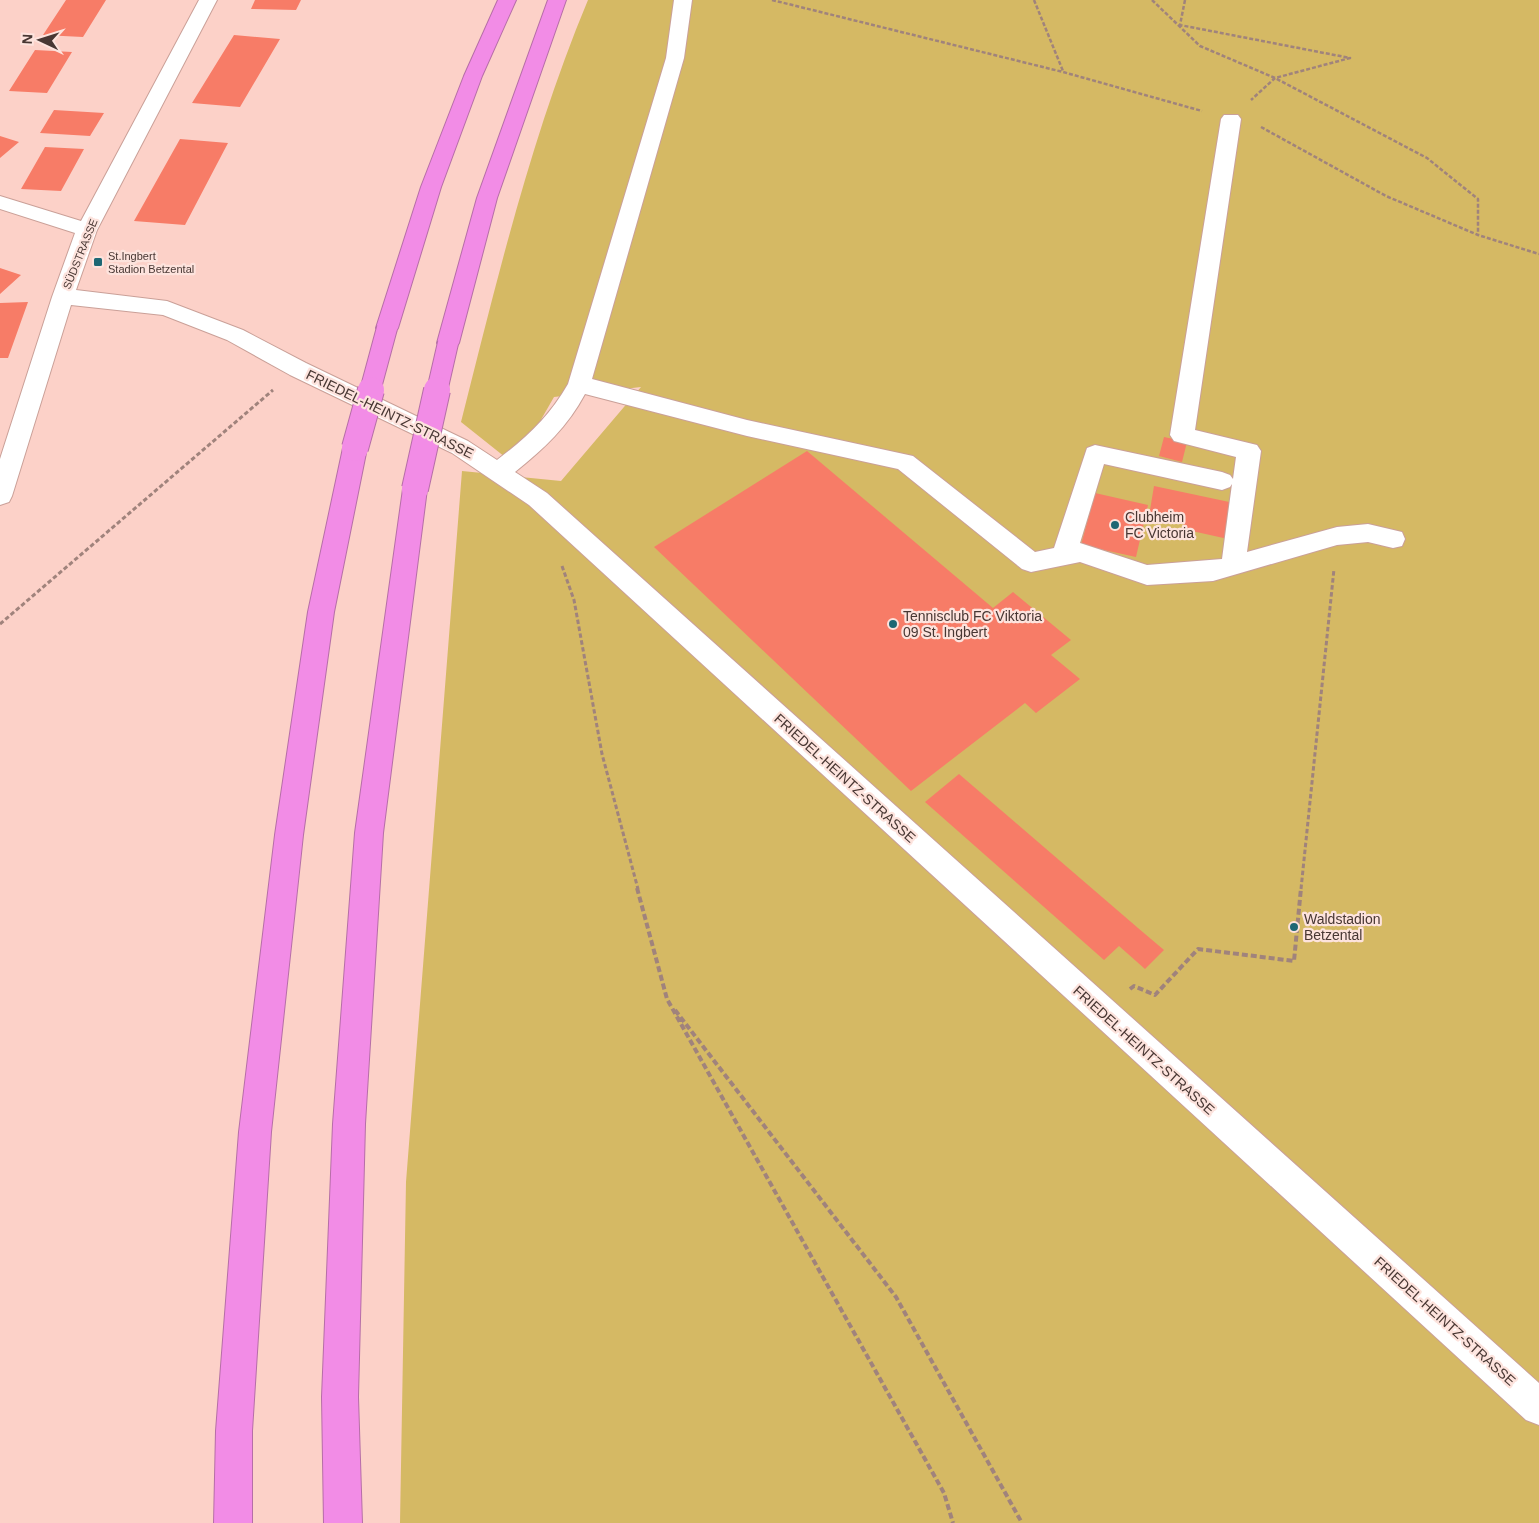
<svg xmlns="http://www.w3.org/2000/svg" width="1539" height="1523" font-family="Helvetica,sans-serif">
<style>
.green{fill:#d5b964}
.building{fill:#f77c67}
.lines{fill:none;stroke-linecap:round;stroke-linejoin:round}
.minor-casing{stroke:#caa098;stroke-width:2}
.highway-casing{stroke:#b66ea7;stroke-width:2}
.path-far2{stroke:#a0837c;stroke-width:2.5;stroke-dasharray:4 2;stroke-linecap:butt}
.path-far1{stroke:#a0837c;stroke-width:3;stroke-dasharray:4.5 2.5;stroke-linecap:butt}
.path{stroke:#a0837c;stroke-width:4;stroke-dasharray:6 3;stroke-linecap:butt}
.minor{fill:#fff;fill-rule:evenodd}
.highway{fill:#f28ce6;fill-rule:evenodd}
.highway-bridge-far1-casing{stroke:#b66ea7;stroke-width:22;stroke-linecap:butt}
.highway-bridge-casing{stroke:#b66ea7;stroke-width:28;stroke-linecap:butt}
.highway-bridge-far1{stroke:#f28ce6;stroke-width:20}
.highway-bridge{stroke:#f28ce6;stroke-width:26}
.poi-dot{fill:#1e6774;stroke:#fde3dd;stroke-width:2}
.labels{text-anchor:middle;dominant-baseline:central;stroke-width:4.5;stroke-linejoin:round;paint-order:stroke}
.far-street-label{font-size:11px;fill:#483733;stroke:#fde3dd}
.far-poi-label{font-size:11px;fill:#483733;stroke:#fde3dd;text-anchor:start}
.street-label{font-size:14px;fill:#483733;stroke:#fde3dd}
.poi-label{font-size:14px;fill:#483733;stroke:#fde3dd;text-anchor:start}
</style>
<rect width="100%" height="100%" fill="#fcd1c8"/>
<path class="green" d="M588,0H1539V1523H400L406,1182L462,471L561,481L641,387L554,397L515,465L461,422C497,280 531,136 588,0Z"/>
<path class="building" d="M66,0H106L83,37L43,35Z
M255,0H301L296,10L251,9Z
M234,35L280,39L240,107L192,103Z
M35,50L72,52L47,93L9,91Z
M54,110L104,113L90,136L40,133Z
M0,136L19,142L0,158Z
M180,139L228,143L185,225L134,221Z
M45,147L84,149L61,191L21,189Z
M0,268L21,275L0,294Z
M28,302L8,358H0V303Z
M1164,437L1187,442L1182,462L1159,456Z
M807,451L993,608L1013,592L1071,640L1051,655L1080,679L1036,713L1025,703L911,791L654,547Z
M1154,486L1234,503L1228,539L1183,529L1184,523L1149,516Z
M1095,493L1148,505L1136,557L1081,545Z
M959,774L1138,928L1164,950L1145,969L1119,946L1104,960L925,802Z"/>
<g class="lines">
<defs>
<path id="minor" d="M199,0H217L97,230L76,290L167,301L243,330L306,363L468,441L497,460C526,438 550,416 568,384L666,58L674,0H692L684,58L592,379L747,420L913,456L1035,552L1054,548L1087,448L1095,445L1222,472L1230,475L1233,479L1236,457L1174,441L1170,435L1221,119L1224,115H1238L1241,119L1195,430L1257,445L1261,451L1247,552L1337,527L1368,524L1402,532L1405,539L1402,546L1393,548L1368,542L1337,545L1213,581L1147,585L1080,562L1031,572L1022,569L898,469L747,436L585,394C568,426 544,449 515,472L547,493L1539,1383V1425L1526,1420L529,505L452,453L290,375L227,340L163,315L71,305L12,496L9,502L0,505V459L52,297L75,233L0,209V196L81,221ZM1104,464L1222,490L1230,487L1232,484L1222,559L1147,565L1080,543Z"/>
<path id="highway" d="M498,0H516L482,76L441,187L398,328L395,333L387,335L379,333L376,328L421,187L464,76Z
M548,0H566L497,198L459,343L456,348L448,351L440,348L437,343L477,198Z
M355,439L363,442L367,448L334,612L303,835L271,1132L252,1431V1523H214L216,1431L239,1132L275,835L308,612L343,448L347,442Z
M415,480L424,483L427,489L383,833L365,1124L358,1397L362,1523H324L322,1397L333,1124L355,833L403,489L406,483Z"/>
</defs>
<use href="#minor" class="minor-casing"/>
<use href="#highway" class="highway-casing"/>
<path class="path-far2" d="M772,0L1063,72L1202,111
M1034,0L1063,71
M1152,0L1200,46L1275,78L1427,158L1478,199V235
M1185,0L1180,25L1350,58L1275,78L1251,100
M1261,127L1386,196L1478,235L1539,254"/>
<path class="path-far1" d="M562,566L574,600L602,754L638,889
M0,624L273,390
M1301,889L1334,569"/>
<path class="path" d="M637,888L667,999L944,1493L953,1523
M1130,989L1134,986L1155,995L1198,949L1294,961L1301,888
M675,1010L896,1297L1022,1523"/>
<use href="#minor" class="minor"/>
<use href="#highway" class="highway"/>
<defs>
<path id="highway-bridge-far1" d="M370,391L387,328
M437,391L448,343"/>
<path id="highway-bridge" d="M355,448L371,390
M415,489L437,390"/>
</defs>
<use href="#highway-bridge-far1" class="highway-bridge-far1-casing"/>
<use href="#highway-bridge" class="highway-bridge-casing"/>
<use href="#highway-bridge-far1" class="highway-bridge-far1"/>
<use href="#highway-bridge" class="highway-bridge"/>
</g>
<g class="poi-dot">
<rect x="93" y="257" width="10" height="10" rx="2.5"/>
<circle cx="1115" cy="525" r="5"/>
<circle cx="893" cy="624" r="5"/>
<circle cx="1294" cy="927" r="5"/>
</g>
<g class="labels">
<g class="far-street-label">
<text transform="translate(80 254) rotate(-68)">SÜDSTRASSE</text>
</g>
<g class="far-poi-label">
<text x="108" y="256">St.Ingbert<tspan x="108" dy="13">Stadion Betzental</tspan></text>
</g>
<g class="street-label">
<text transform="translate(390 414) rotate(26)">FRIEDEL-HEINTZ-STRASSE</text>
<text transform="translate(845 778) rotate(42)">FRIEDEL-HEINTZ-STRASSE</text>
<text transform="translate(1144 1050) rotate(42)">FRIEDEL-HEINTZ-STRASSE</text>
<text transform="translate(1445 1321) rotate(42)">FRIEDEL-HEINTZ-STRASSE</text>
</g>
<g class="poi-label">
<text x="1125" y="517">Clubheim<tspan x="1125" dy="16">FC Victoria</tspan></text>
<text x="903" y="616">Tennisclub FC Viktoria<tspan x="903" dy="16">09 St. Ingbert</tspan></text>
<text x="1304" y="919">Waldstadion<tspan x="1304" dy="16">Betzental</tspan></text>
</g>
</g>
<g transform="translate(40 40) rotate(274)" stroke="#fde3dd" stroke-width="4" paint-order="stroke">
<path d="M0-4L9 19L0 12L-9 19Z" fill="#483733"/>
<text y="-8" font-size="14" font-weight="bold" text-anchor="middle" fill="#483733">N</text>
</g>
</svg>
